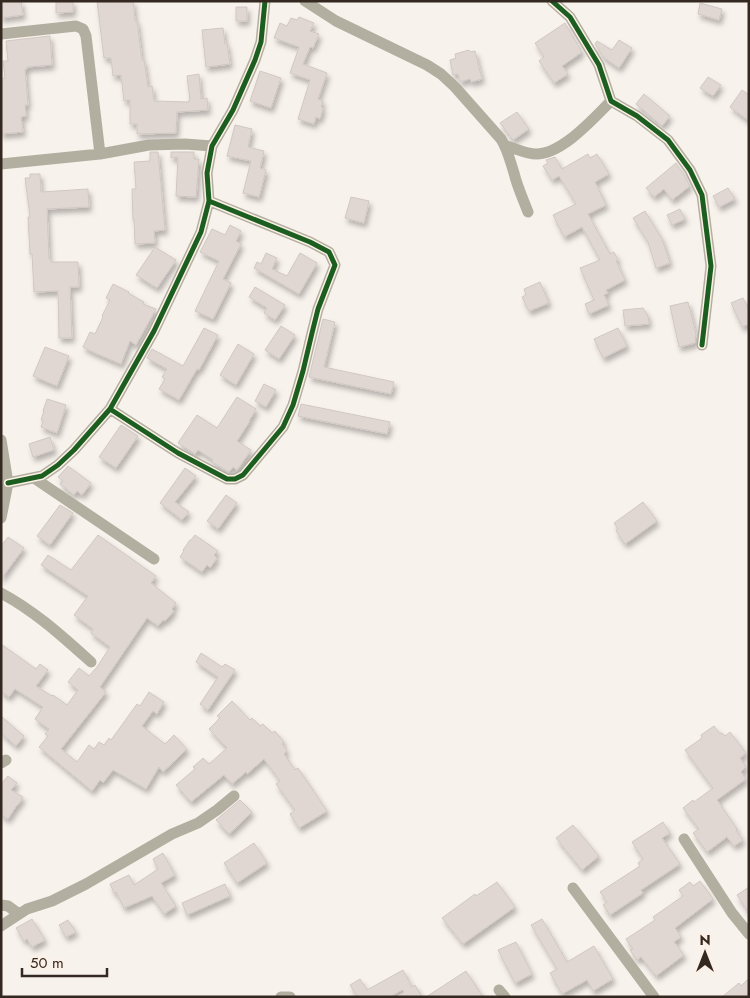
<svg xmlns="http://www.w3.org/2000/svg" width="750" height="998" font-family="Jost,sans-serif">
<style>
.building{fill:#e1d7d2;stroke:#d0c7c3;filter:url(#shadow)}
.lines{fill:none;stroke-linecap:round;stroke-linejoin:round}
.street{stroke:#b3afa0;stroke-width:11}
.cycleway-casing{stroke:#fdf1e7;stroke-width:8}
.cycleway{stroke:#1b5e20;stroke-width:5}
</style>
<defs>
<filter id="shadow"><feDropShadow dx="2.5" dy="4.5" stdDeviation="2.5" flood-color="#0004"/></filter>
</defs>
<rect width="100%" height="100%" fill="#f8f2ec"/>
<path class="building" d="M1,1H21L23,15L1,18Z
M56,1H73V12L56,13Z
M97,1H133L135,21H137L142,60H144L148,87L152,86L154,101L189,102V100H190L187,76L199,74L201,99L207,98L208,110L177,112L176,133L137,134V124H130V100L124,101L121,75L113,76L111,58H104Z
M700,3L722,9L719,20L698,14Z
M236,7H247V21H236Z
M299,17L314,23L310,31L319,34L313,48L310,47L303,64L327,73L318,99L323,101L321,107L323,108L320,119L316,117L314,124L298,119L310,80L290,73L299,47L274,38L280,23L287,26L291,18L297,20Z
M565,23L582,52L562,66L568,74L554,83L539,61L544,57L535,43Z
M223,28L225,44L227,43L230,64L206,67L202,30Z
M50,36L52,65L27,67V69H25L28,105H25L26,116L21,117L23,132L1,134V79L5,78L3,61H8L6,41Z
M619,40L632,48L619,68L603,57L595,44L597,41L612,50Z
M469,50L470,52L475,51L482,79L471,82L470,79L460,82L458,74L453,75L450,60L456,58L455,54Z
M260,71L281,78L271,108L250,101Z
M708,77L721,85L713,96L700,88Z
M742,90L749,95V121L730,107Z
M644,94L670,116L662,126L636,104Z
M517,112L529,129L513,140L500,123Z
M235,125L252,129L248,147L264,151L260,168L266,170L259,197L243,193L251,161L227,156Z
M150,152H158L165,230L154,231L155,243L135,244L134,220H133L132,189H136L134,162L150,161Z
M171,152H194V159H199L196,197L176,196L178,157L171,158Z
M588,154L590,158L597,154L609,174L595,182L606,205L588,214L610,254L614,252L618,260L616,261L625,280L606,290L608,293L604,295L609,305L589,314L585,304L594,300L580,268L600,260L582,227L564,237L553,215L576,204L559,176L552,180L543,166L548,163L546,160L555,157L562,169Z
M676,163L683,173L690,186L672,200L664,189L654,197L646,188Z
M30,174H40L41,192L88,189L89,207L47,209L49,259H51V262H78L79,287H70L72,338H59L58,291L34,292L32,254H30L28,217H30L25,178H30Z
M728,188L735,199L719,207L713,196Z
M351,197L369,201L364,223L345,218Z
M680,209L685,219L672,225L667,215Z
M645,211L662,239L670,263L656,268L648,242L633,218Z
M230,225L241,231L236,241L241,244L223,279L231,283L213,319L195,311L219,261L200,252L212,229L225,235Z
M155,247L176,260L157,288L136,275Z
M266,253L277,258L272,269L287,276L300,253L317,263L299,294L254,268L257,262L261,264Z
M540,282L549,303L529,311L522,297L526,295L524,289Z
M113,284L129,292L128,293L144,302L143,304L156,309L136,345L130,341L121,364L95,353L83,347L90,332L95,334L103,317L102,316L110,300L106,298Z
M255,287L285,305L275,320L264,313L267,308L249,297Z
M743,298L749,310V324L742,327L731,303Z
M688,302L696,334L695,343L679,347L670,306Z
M643,308L648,316L649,324L625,326L623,310Z
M323,319L335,322L324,367L394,382L391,394L309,377Z
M281,326L295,335L279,359L265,350Z
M204,328L218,335L199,370L197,369L179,400L159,389L165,379L162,377L167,369L147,358L152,349L183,366Z
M618,328L627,346L603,358L594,339Z
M238,344L254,354L236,385L220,375Z
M45,347L69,356L57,386L33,376Z
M264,384L276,390L266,407L255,401Z
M237,397L256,409L249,421H250L237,441L251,450L238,469L237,470L233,467L229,472L212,462L213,460L198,450L195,454L178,443L197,415L217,428Z
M47,399L66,405L57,433L41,427L43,421L41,420L44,411H43Z
M301,404L390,422L387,434L298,416Z
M121,425L138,436L116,468L99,457Z
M50,437L54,450L33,457L29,444Z
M68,466L91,483L82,495L77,491L74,495L60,484L63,481L58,477Z
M185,468L196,476L175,502L189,512L182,520L160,503Z
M226,495L237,503L218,529L207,521Z
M643,502L657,521L625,544L616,531L618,529L614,523Z
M60,505L73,513L50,545L37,536Z
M98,535L156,576L151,583L176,603L172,609L174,611L165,621L163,620L158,626L147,618L100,687L106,692L61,749L77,762L89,745L94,749L99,742L104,745L109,738L111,740L137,704L140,706L149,692L164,702L157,714L153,711L142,726L165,744L174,735L187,749L163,772L159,767L146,789L113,770L103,783L100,780L92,791L39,747L48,736L45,734L49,729L35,719L43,707L15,689L9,697L1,692V644L36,669L40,664L48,670L36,686L52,696L53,695L67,705L78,690L68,682L79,668L89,676L97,667L110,647L91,633L93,629L74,615L88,596L41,565L48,555L71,570Z
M195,535L218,551L214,555L217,558L210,568L207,565L202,572L180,557L184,551L183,550L190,540H191Z
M8,537L24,548L1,579V546Z
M201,653L222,667L225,664L235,670L208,710L200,704L218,677L196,662Z
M232,701L250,720L252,718L260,726L263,724L272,733L275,731L284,742L282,744L287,751L284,754L295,770L298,768L327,811L299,828L290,814L295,810L276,784L280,781L264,759L247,774L246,772L232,784L224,775L191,802L176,785L195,769L193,767L203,758L209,764L227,748L209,729L220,718L217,716Z
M1,716L24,736L16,746L1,733Z
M714,726L720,734L722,733L725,736L730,732L746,753L740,758L746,767L741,772L746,779L717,800L737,829L736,830L743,840L734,846L727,837L707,852L693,833L699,829L683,808L693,800L694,802L713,788L685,750L702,738L701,735Z
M8,776L17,783L11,790L23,797L18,805H17L8,819L1,815V784Z
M240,800L252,812L229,834L216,820Z
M663,822L670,833L662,838L680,864L641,890L643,893L610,915L603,905L607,902L600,892L640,866L638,863L643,859L632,842Z
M573,825L599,856L582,870L556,838Z
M254,843L267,863L237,883L224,863Z
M163,853L175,875L161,883L176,906L164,914L152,896L124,908L116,892L114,893L110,884L129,875L134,885L158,869L153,859Z
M700,881L713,899L675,928L681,937L674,942L684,955L656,976L641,957L637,960L630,950L633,949L626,939L655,920L653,917L683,896L679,890L690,882L693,886Z
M497,882L515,907L463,944L442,918L475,894L476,896Z
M225,884L230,896L187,915L182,903Z
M749,887V913L737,895Z
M32,919L45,940L32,947L27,939L24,941L16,928Z
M542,919L567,962L594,946L613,979L593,991L587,980L562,994L550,973L557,969L531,925Z
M68,920L76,932L66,937L59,925Z
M516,942L532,974L515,983L498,950Z
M403,970L412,987L415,985L422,997H396L404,992L402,990L390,997H356L357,996L350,985L360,979L367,990Z
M466,971L483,997H426Z
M749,978V997H722L739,983L741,986Z"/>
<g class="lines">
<path class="street" d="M305,1L336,21L427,65L441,74L455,87L501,139C508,150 510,161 514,173C517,186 523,199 528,212
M552,1L570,17L599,65L611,101L637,116L668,140L690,170L702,195L711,266L702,345
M1,34L76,26L83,29L86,36L100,154
M506,146C515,148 526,154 536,154C562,154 593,119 611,101
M1,164L100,154L149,145L185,144L212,146
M110,409L178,453L227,479H235L243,475L283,427L293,405L303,371L312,333L318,309L335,265L329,252L310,242L209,201
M1,440L8,483L1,518
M34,478L154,559
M8,483L42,476L58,465L74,450L110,409L154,331L201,232L209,201L207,173L212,146L233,110L255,60L261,42L265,1
M1,593C35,611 63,637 91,662
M1,763L6,760
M684,839L732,913L749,934
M573,888L654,997
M1,905L8,906L19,914
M1,926L27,909L52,901L86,884L172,834L198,823L217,810L234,796
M499,990L505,997
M281,997H290"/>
<defs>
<path id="cycleway" d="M552,1L570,17L599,65L611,101L637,116L668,140L690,170L702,195L711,266L702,345
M110,409L178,453L227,479H235L243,475L283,427L293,405L303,371L312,333L318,309L335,265L329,252L310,242L209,201
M8,483L42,476L58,465L74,450L110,409L154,331L201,232L209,201L207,173L212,146L233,110L255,60L261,42L265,1"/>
</defs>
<use href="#cycleway" class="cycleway-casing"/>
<use href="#cycleway" class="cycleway"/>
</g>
<rect width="750" height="998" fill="none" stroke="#342920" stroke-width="5"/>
<g transform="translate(705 953)" stroke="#fdf1e7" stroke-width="4" paint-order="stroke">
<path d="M0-4L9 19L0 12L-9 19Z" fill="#342920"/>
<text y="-8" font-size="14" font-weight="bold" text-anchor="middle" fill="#342920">N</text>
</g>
<path d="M22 968v8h85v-8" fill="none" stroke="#342920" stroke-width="2.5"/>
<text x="30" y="968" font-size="15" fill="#342920" stroke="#fdf1e7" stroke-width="4" paint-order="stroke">50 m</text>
</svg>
